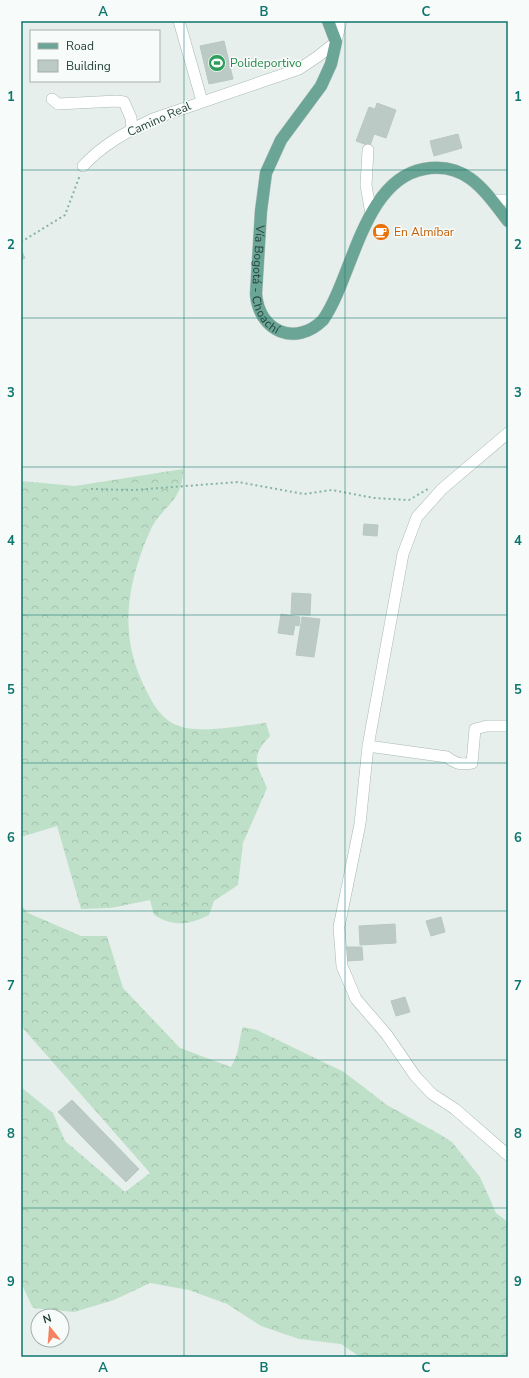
<svg xmlns="http://www.w3.org/2000/svg" width="529" height="1378" font-family="'Nunito Sans',sans-serif">
<style>
.forest{fill:url(#forest-crowns)}
.building{fill:#bbcac4;stroke:#b8c9c2}
.lines{fill:none;stroke-linecap:round;stroke-linejoin:round}
.minor-casing{stroke:#a8b8b2;stroke-width:12}
.major-casing{stroke:#c2cac8;stroke-width:13}
.path{stroke:#86b3a5;stroke-width:2;stroke-dasharray:2 3;stroke-linecap:butt}
.minor{stroke:#fff;stroke-width:11}
.major{stroke:#6aa596;stroke-width:12}
.grid{fill:none;stroke:#0f766e;stroke-width:1;stroke-opacity:0.55}
.labels{text-anchor:middle;dominant-baseline:central;stroke-width:3;stroke-linejoin:round;paint-order:stroke}
.leisure-label{font-size:12px;fill:#27864d;stroke:#f7fbf9;text-anchor:start}
.street-label{font-size:12px;fill:#24423a;stroke:#f7fbf9}
.food-label{font-size:12px;fill:#c56008;stroke:#f7fbf9;text-anchor:start}
.neatline{fill:none;stroke:#0f766e;stroke-width:1.5}
.grid-label{font-size:13px;text-anchor:middle;font-weight:bold;fill:#0f766e}
</style>
<defs>
<pattern id="forest-crowns" width="20" height="18" patternUnits="userSpaceOnUse"><rect width="20" height="18" fill="#bfe0c8"/><path d="M2 6a3 3 0 1 1 6 0M12 15a3 3 0 1 1 6 0" fill="none" stroke="#a4c1ad"/></pattern>
</defs>
<rect width="100%" height="100%" fill="#e6efeb"/>
<path class="forest" d="M183,469C183,503 162,505 150,531C126,586 118,637 147,692C154,706 162,720 179,726C198,734 245,725 266,723L270,736C249,758 257,764 267,788L243,843L238,885L214,901L209,915C189,925 174,927 154,915L150,900L111,908L81,909L57,826L21,837V481L75,486Z
M21,905L28,913L81,936H107L123,988L180,1048L231,1067C240,1052 238,1042 243,1027L257,1030L344,1072L387,1105L441,1135L452,1142L480,1177L496,1213L508,1222V1357H360L341,1344L299,1339L261,1326L227,1304L189,1290L150,1283L114,1300L74,1312L33,1308L21,1283V1087L53,1113L65,1141L125,1192L150,1173L21,1026Z"/>
<path class="building" d="M224,41L233,79L209,84L200,46Z
M377,103L396,110L386,138L374,134L370,146L356,141L369,107L375,109Z
M458,134L462,148L434,156L430,141Z
M21,250L25,258L21,260Z
M364,524L378,525L377,536L363,535Z
M292,593L311,594L310,615L291,614Z
M281,614L300,617L299,626L295,625L293,635L278,633Z
M302,617L320,619L314,657L296,655Z
M441,917L445,932L431,936L426,921Z
M395,924L396,943L360,945L359,926Z
M346,947H362L363,960L346,961Z
M405,997L410,1012L396,1016L391,1001Z
M72,1100L139,1169L126,1182L58,1112Z"/>
<g class="lines">
<defs>
<path id="minor" d="M179,21L202,101
M52,99L58,104L117,101L124,102L131,118L132,129
M368,150L366,185L371,214
M83,166C102,145 128,131 153,119L299,69L317,57L336,42L341,21
M491,200H508
M508,433L442,489L417,517L403,554L368,746L360,824L339,927L342,966L356,999L387,1035L416,1077L432,1094L455,1109L508,1155
M368,746L447,757C456,764 461,765 472,763L475,729L487,726H508"/>
<g id="major">
<path id="s1" d="M328,21L336,42L331,64L321,86L281,140L266,173L261,211L256,294C259,332 296,347 323,320C353,277 363,180 424,169C466,161 485,191 508,221"/>
</g>
</defs>
<use href="#minor" class="minor-casing"/>
<use href="#major" class="major-casing"/>
<path class="path" d="M21,242L65,215L80,175
M91,489L134,490L238,482L304,494L332,490L374,498L409,500L428,489"/>
<use href="#minor" class="minor"/>
<use href="#major" class="major"/>
</g>
<path class="grid" d="M184,21V1357M345,21V1357M21,170H508M21,318H508M21,467H508M21,615H508M21,763H508M21,911H508M21,1060H508M21,1208H508"/>
<defs>
<symbol id="stadium-disc" viewBox="-11 -11 22 22"><circle r="9.5" fill="#2e9e5b" stroke="#f7fbf9"/><path d="M0-5a6.5 5 0 1 0 0 10a6.5 5 0 1 0 0-10ZM-3.5-1.8h7v3.6h-7Z" fill="#fff"/></symbol>
<symbol id="cafe-disc" viewBox="-11 -11 22 22"><circle r="9.5" fill="#e8710a" stroke="#f7fbf9"/><path d="M-5.5-4.5H6V0H3Q3 3.5 0 3.5H-2.5Q-5.5 3.5-5.5 0ZM3-3.2v2h1.7v-2ZM-6 4.5H4V6H-6Z" fill="#fff"/></symbol>
</defs>
<g fill-rule="evenodd">
<use href="#stadium-disc" x="207" y="53" width="20" height="20"/>
<use href="#cafe-disc" x="371" y="222" width="20" height="20"/>
</g>
<g class="labels">
<g class="leisure-label">
<text x="230" y="63">Polideportivo</text>
</g>
<g class="street-label">
<text transform="translate(159 119) rotate(-24)">Camino Real</text>
<text stroke="none"><textPath href="#s1" startOffset="282">Vía Bogotá - Choachí</textPath></text>
</g>
<g class="food-label">
<text x="394" y="232">En Almíbar</text>
</g>
</g>
<rect width="529" height="1378" fill="none" stroke="#f7fbf9" stroke-width="44"/>
<rect x="30" y="30" width="130" height="52" fill="#f7fbf9" stroke="#a3b1ad"/>
<rect x="38" y="43" width="20" height="6" fill="#6aa596" stroke="#a3b1ad"/>
<text x="66" y="50" font-size="12" fill="#24423a">Road</text>
<rect x="38" y="60" width="20" height="12" fill="#bbcac4" stroke="#a3b1ad"/>
<text x="66" y="70" font-size="12" fill="#24423a">Building</text>
<g transform="translate(50 1328) rotate(343)"><circle r="19" fill="#f7fbf9" stroke="#a3b1ad"/>
<path d="M0-3L7 15L0 10L-7 15Z" fill="#f4845f"/>
<text y="-6" font-size="11" font-weight="bold" text-anchor="middle" fill="#24423a">N</text>
</g>
<rect x="22" y="22" width="485" height="1334" class="neatline"/>
<g class="grid-label">
<text x="103" y="16">A</text>
<text x="264" y="16">B</text>
<text x="426" y="16">C</text>
<text x="11" y="101">1</text>
<text x="518" y="101">1</text>
<text x="11" y="249">2</text>
<text x="518" y="249">2</text>
<text x="11" y="397">3</text>
<text x="518" y="397">3</text>
<text x="11" y="545">4</text>
<text x="518" y="545">4</text>
<text x="11" y="694">5</text>
<text x="518" y="694">5</text>
<text x="11" y="842">6</text>
<text x="518" y="842">6</text>
<text x="11" y="990">7</text>
<text x="518" y="990">7</text>
<text x="11" y="1138">8</text>
<text x="518" y="1138">8</text>
<text x="11" y="1286">9</text>
<text x="518" y="1286">9</text>
<text x="103" y="1372">A</text>
<text x="264" y="1372">B</text>
<text x="426" y="1372">C</text>
</g>
</svg>
